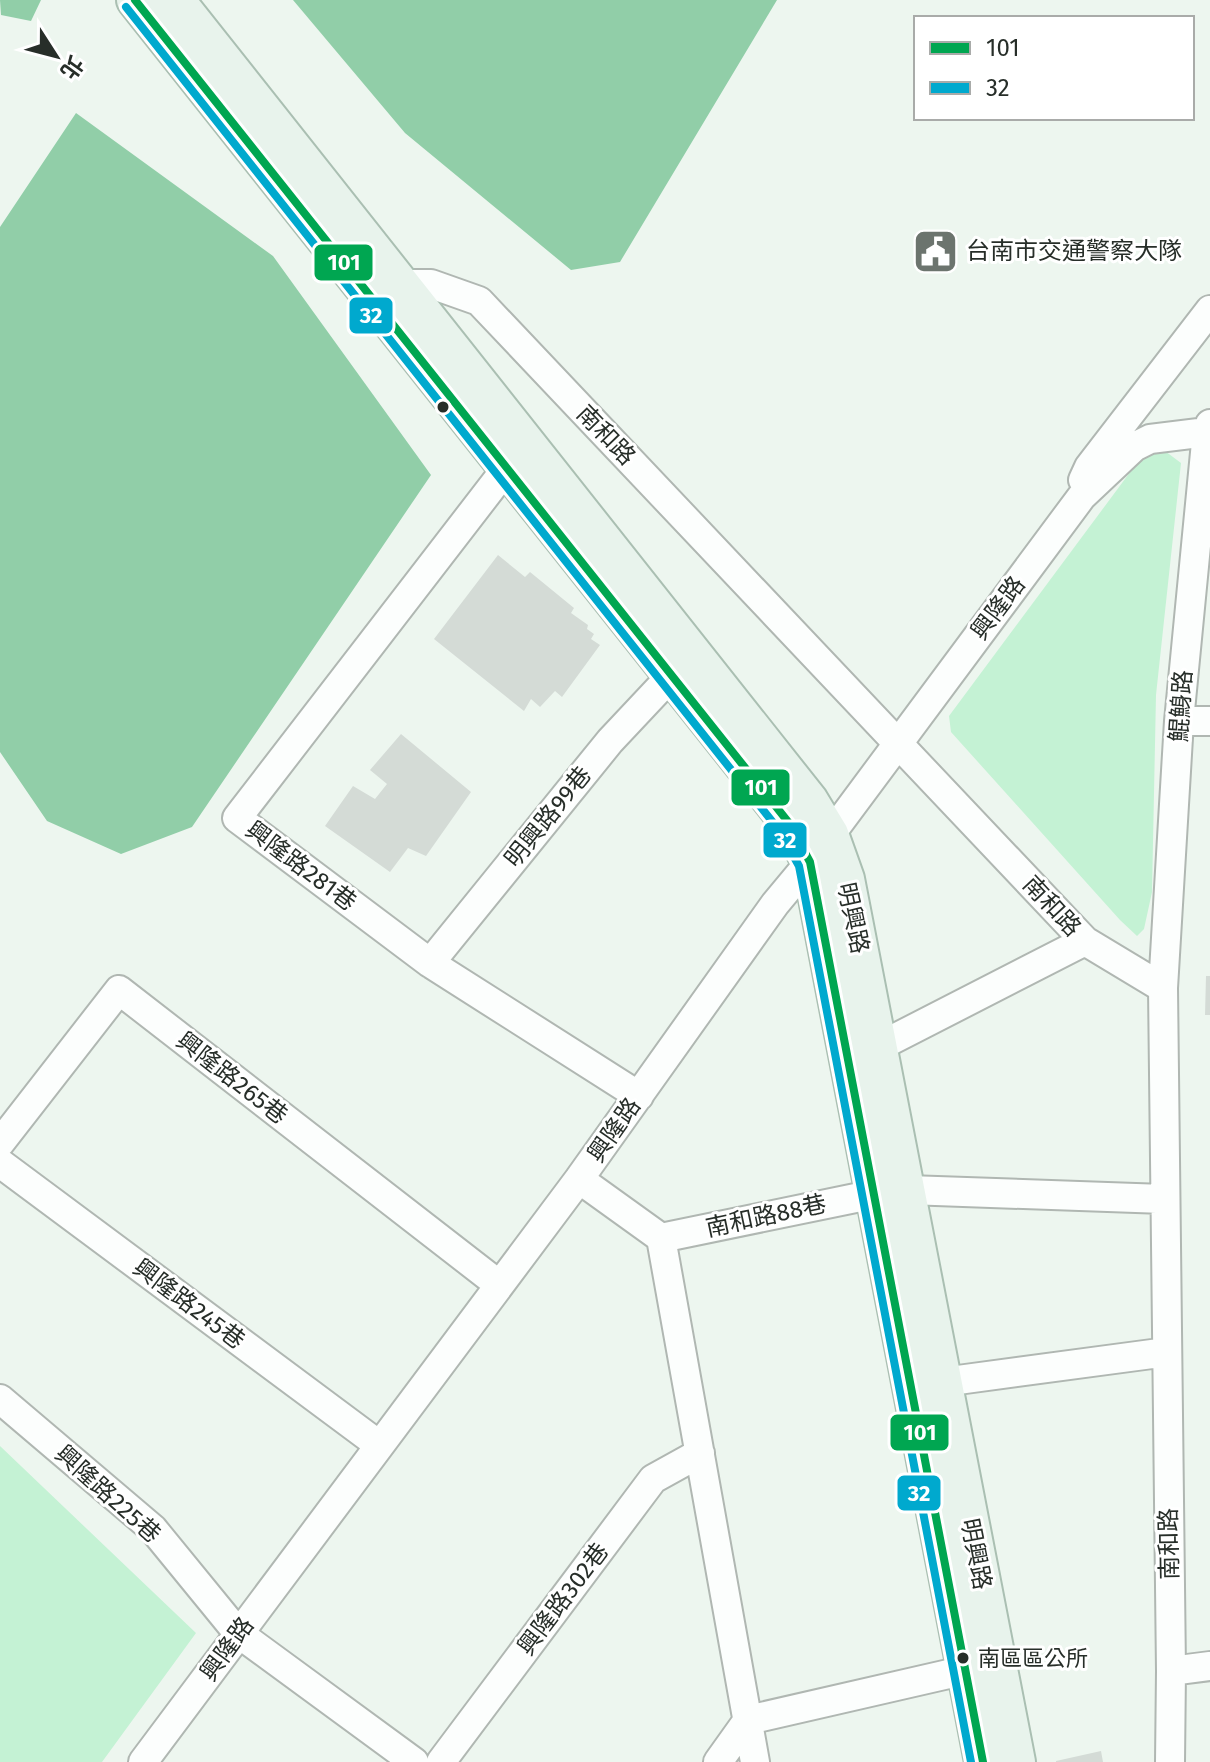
<svg xmlns="http://www.w3.org/2000/svg" width="1210" height="1762" font-family="'Fira Sans','Noto Sans TC',sans-serif">
<style>
.green{fill:#c4f2d4}
.water{fill:#91cea8}
.building{fill:#d4dbd6}
.lines{fill:none;stroke-linecap:round;stroke-linejoin:round}
.minor-casing{stroke:#b0b7b2;stroke-width:32}
.major-casing{stroke:#aabfb2;stroke-width:40}
.minor{stroke:#fcfefd;stroke-width:28}
.major{stroke:#e8f3ec;stroke-width:36}
.bus-1-casing{stroke:#fff;stroke-width:14}
.bus-2-casing{stroke:#fff;stroke-width:14}
.bus-1{stroke:#00a651;stroke-width:8}
.bus-2{stroke:#00a9ce;stroke-width:8}
.bus-dot{fill:#272e29;stroke:#fff;stroke-width:3}
.labels{text-anchor:middle;dominant-baseline:central;stroke-width:6;stroke-linejoin:round;paint-order:stroke}
.bus-label{font-size:22px;fill:#272e29;stroke:#fff;text-anchor:start}
.poi-label{font-size:24px;fill:#272e29;stroke:#fff;text-anchor:start}
.street-label{font-size:24px;fill:#272e29;stroke:#fff}
.line-badge{stroke:#fff;stroke-width:3}
.badge-label{font-size:22px;text-anchor:middle;font-weight:bold;fill:#fff}
</style>
<rect width="100%" height="100%" fill="#edf6ef"/>
<path class="green" d="M1148,448L1165,451L1181,463L1156,695L1152,892L1144,929L1137,936L1120,920L951,732L949,716Z
M0,1446L196,1633L102,1762H0Z"/>
<path class="water" d="M0,0H41L31,21L1,15Z
M293,0H777L620,262L571,270L405,133Z
M76,113L273,256L431,475L192,827L121,854L47,821L0,752V227Z"/>
<path class="building" d="M498,555L525,577L530,572L574,608L571,613L588,625L587,629L594,634L591,639L600,645L562,697L555,691L540,707L531,699L524,711L434,639Z
M401,734L471,792L426,856L408,848L390,872L325,826L353,786L375,799L387,784L370,770Z
M1206,976H1210V1015H1205Z
M1101,1751L1103,1762H1056V1761Z"/>
<g class="lines">
<defs>
<path id="minor" d="M401,284H431L479,301L1085,941L1163,988
M519,452L237,818L430,963L639,1096
M1083,480L1089,467L1210,310
M1179,721H1210
M430,963L610,741L672,675
M880,1046L1085,941
M0,1143L119,990L498,1284
M0,1163L379,1445
M579,1179L661,1238L875,1194L908,1190L1164,1199
M661,1238L755,1762
M943,1382L1167,1352
M0,1399L153,1529L238,1633L414,1762
M1171,1671L1210,1666
M143,1762L579,1179L775,904L810,862L1082,496L1134,447L1150,439L1207,432
M441,1762L653,1479L700,1453
M718,1762L748,1720L966,1670
M1170,1762L1171,1671L1163,988L1179,721L1207,432L1210,424"/>
<path id="major" d="M135,0L789,823L810,862L983,1762
M176,0L810,801L830,834L846,879C905,1173 959,1468 1017,1762"/>
</defs>
<use href="#minor" class="minor-casing"/>
<use href="#major" class="major-casing"/>
<use href="#minor" class="minor"/>
<use href="#major" class="major"/>
<defs>
<path id="bus-1" d="M135,0L789,823L810,862L983,1762"/>
<path id="bus-2" d="M126,7L779,830L799,866L971,1762"/>
</defs>
<use href="#bus-1" class="bus-1-casing"/>
<use href="#bus-2" class="bus-2-casing"/>
<use href="#bus-1" class="bus-1"/>
<use href="#bus-2" class="bus-2"/>
</g>
<defs>
<symbol id="civic-square" viewBox="-11 -11 22 22"><rect x="-9" y="-9" width="18" height="18" rx="4" fill="#6c746e" stroke="#fff"/><path d="M-.6-6.5H3V-4.5H.6V-3L4-1V1h2V6H-6V1h2V-1L-.6-3ZM-1.2 2.5V6h2.4V2.5Z" fill="#fff"/></symbol>
</defs>
<g fill-rule="evenodd">
<use href="#civic-square" x="910" y="226" width="51" height="51"/>
</g>
<g class="bus-dot">
<circle cx="443" cy="407" r="7"/>
<circle cx="963" cy="1658" r="7"/>
</g>
<g class="labels">
<g class="bus-label">
<text x="978" y="1658">南區區公所</text>
</g>
<g class="poi-label">
<text x="966" y="251">台南市交通警察大隊</text>
</g>
<g class="street-label">
<text transform="translate(606 435) rotate(46)">南和路</text>
<text transform="translate(998 608) rotate(-53)">興隆路</text>
<text transform="translate(1181 706) rotate(-86)">鯤鯓路</text>
<text transform="translate(548 817) rotate(-51)">明興路99巷</text>
<text transform="translate(301 866) rotate(37)">興隆路281巷</text>
<text transform="translate(1052 906) rotate(47)">南和路</text>
<text transform="translate(853 918) rotate(78)">明興路</text>
<text transform="translate(232 1078) rotate(38)">興隆路265巷</text>
<text transform="translate(614 1130) rotate(-55)">興隆路</text>
<text transform="translate(766 1216) rotate(-12)">南和路88巷</text>
<text transform="translate(189 1304) rotate(37)">興隆路245巷</text>
<text transform="translate(108 1494) rotate(42)">興隆路225巷</text>
<text transform="translate(1169 1544) rotate(-91)">南和路</text>
<text transform="translate(976 1554) rotate(79)">明興路</text>
<text transform="translate(563 1599) rotate(-53)">興隆路302巷</text>
<text transform="translate(227 1649) rotate(-54)">興隆路</text>
</g>
</g>
<g class="line-badge">
<rect x="313" y="243" width="61" height="39" rx="8" fill="#00a651"/>
<rect x="348" y="296" width="46" height="39" rx="8" fill="#00a9ce"/>
<rect x="730" y="768" width="61" height="39" rx="8" fill="#00a651"/>
<rect x="762" y="821" width="46" height="38" rx="8" fill="#00a9ce"/>
<rect x="889" y="1413" width="61" height="39" rx="8" fill="#00a651"/>
<rect x="896" y="1474" width="46" height="38" rx="8" fill="#00a9ce"/>
</g>
<g class="badge-label">
<text x="344" y="270">101</text>
<text x="371" y="323">32</text>
<text x="761" y="795">101</text>
<text x="785" y="848">32</text>
<text x="920" y="1440">101</text>
<text x="919" y="1501">32</text>
</g>
<rect x="914" y="16" width="280" height="104" fill="#ffffff" stroke="#a9aba9" stroke-width="2"/>
<rect x="930" y="42" width="40" height="12" fill="#00a651" stroke="#a9aba9" stroke-width="2"/>
<text x="986" y="56" font-size="24" fill="#272e29">101</text>
<rect x="930" y="82" width="40" height="12" fill="#00a9ce" stroke="#a9aba9" stroke-width="2"/>
<text x="986" y="96" font-size="24" fill="#272e29">32</text>
<g transform="translate(56 56) rotate(126)" stroke="#ffffff" stroke-width="6" paint-order="stroke">
<path d="M0-6L14 30L0 20L-14 30Z" fill="#272e29"/>
<text y="-12" font-size="22" font-weight="bold" text-anchor="middle" fill="#272e29">北</text>
</g>
</svg>
